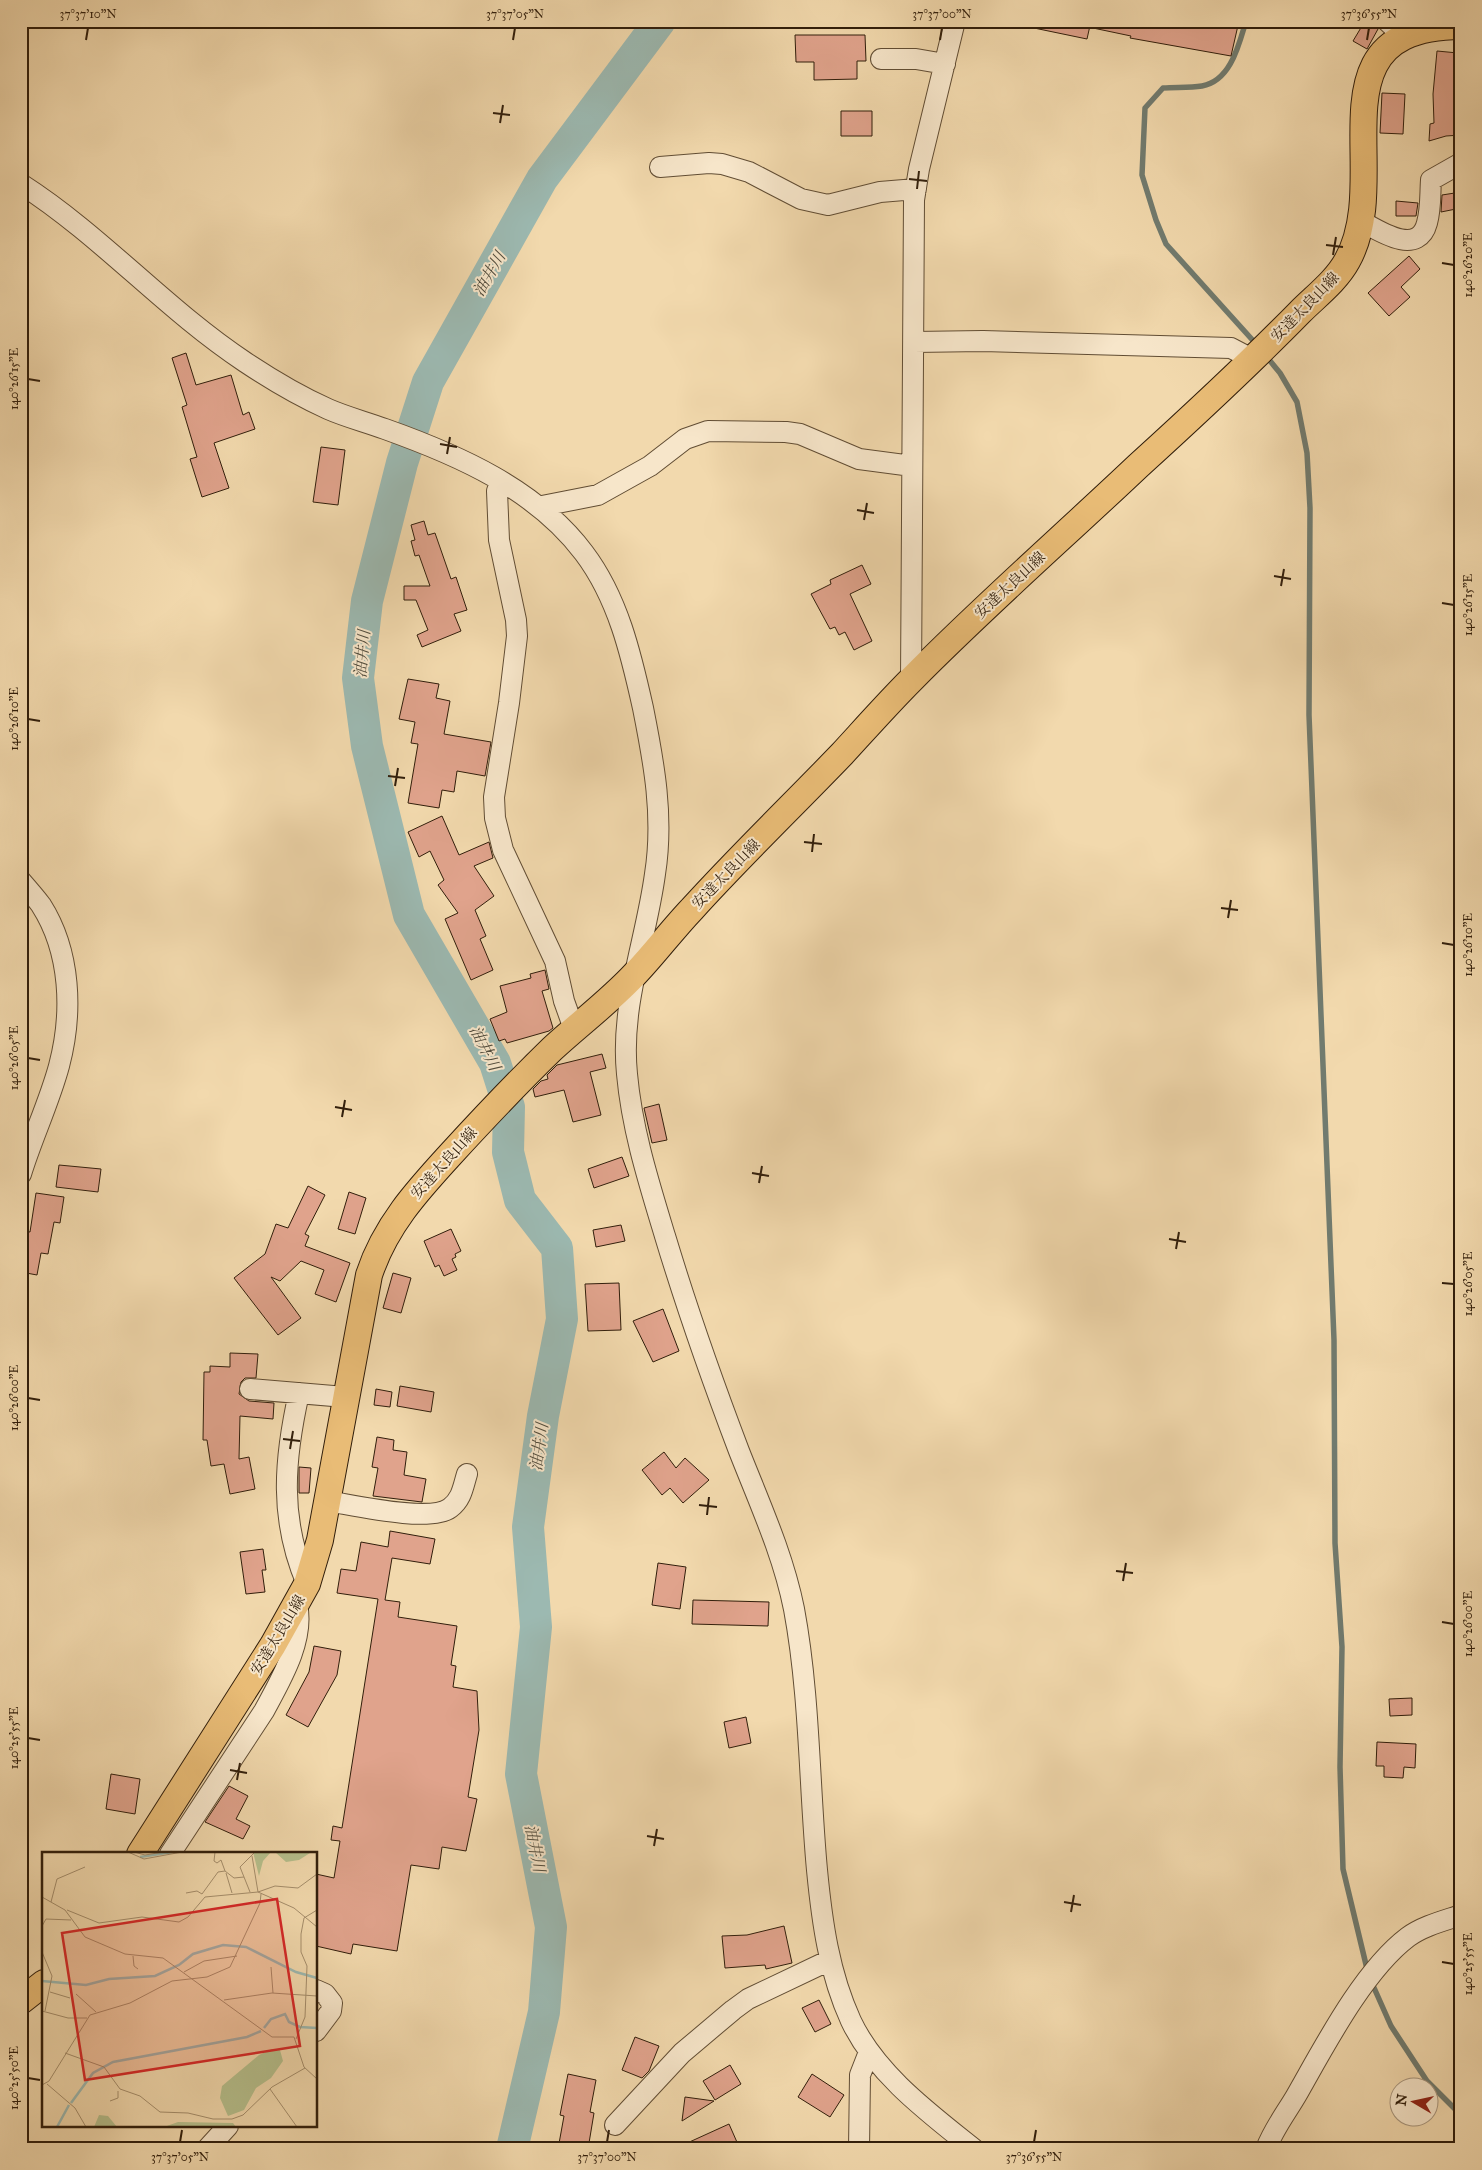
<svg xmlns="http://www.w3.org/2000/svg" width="1482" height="2170" font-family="'IM FELL Great Primer','Noto Serif JP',serif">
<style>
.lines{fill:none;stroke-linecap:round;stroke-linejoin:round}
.stream{stroke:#717b6f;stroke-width:5.5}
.river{stroke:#9cb9b1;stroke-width:32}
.building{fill:#e0a38c;stroke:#311e0b}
.minor-casing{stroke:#614d34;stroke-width:22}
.major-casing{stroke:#311e0b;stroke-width:28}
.minor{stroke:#f7e6ca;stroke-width:20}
.major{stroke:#e9bc76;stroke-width:26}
.ticks{fill:none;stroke:#311e0b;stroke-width:2}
.labels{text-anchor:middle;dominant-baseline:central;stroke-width:4;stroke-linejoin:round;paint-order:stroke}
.street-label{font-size:15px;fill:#311e0b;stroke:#f7e6ca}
.water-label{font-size:16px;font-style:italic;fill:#514c3d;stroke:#f7e6ca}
.inset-river{fill:none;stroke:#9cb9b1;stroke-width:2.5}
.inset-road{fill:none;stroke:#a58e6c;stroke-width:1}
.view{fill:#d62828;fill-opacity:0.15;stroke:#d62828;stroke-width:2.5}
.inset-edge{fill:none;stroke:#311e0b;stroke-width:2.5}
.neatline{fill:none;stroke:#311e0b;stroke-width:2}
.ticks-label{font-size:12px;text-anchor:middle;fill:#311e0b}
</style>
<rect width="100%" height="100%" fill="#f2d9ad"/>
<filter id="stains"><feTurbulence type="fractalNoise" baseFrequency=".004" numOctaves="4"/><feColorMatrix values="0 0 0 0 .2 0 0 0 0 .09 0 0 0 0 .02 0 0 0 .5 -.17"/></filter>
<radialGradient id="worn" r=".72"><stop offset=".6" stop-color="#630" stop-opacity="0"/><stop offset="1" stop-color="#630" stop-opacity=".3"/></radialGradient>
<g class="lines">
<path class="stream" d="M1246,21C1239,44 1231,81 1202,86C1189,88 1176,87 1163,88L1145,108L1142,175L1156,220L1166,244L1257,345
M1266,356L1280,373L1297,402L1307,453L1310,508L1309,715L1334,1340L1335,1543L1342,1647L1340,1767L1343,1869L1368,1973
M1371,1981L1391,2026L1427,2081L1461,2115"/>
<path class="river" d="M512,2149L544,2012L551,1927L521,1774L536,1627L528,1527L543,1416L562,1319L557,1248L520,1200L508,1152L509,1107L495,1063L409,915L367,746L358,678L367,601L402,463L428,382L542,179L660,21"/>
</g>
<path class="building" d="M1035,21H1091L1087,39L1034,28Z
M1094,21H1239L1231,56L1130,38L1131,36L1093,28Z
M1365,21H1371L1378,29L1367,49L1353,41Z
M795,35H865L866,61H857V79L814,80V62H796Z
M1437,51L1458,53L1455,78H1459L1461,135L1446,136L1429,141L1430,124L1434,123L1433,94Z
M1382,93L1405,94L1403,134L1380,133Z
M841,111H872V136H841Z
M1461,192V208L1441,212L1442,195Z
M1396,201L1418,203L1416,216H1396Z
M1409,256L1420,269L1401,287L1410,297L1389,316L1368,293Z
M186,353L196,385L231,375L243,415L249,412L255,429L214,443L229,488L202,497L190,459L197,457L182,407L187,405L172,358Z
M321,447L345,450L338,505L313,502Z
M424,521L428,535L435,533L451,579L456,577L467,610L454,614L461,631L422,647L417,635L428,630L416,600H404V586H430L419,555L415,556L411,541L415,540L411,525Z
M862,565L871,584L850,594L872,641L854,650L845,632L839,635L835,627L830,629L811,594L831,584L830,580Z
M408,679L439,684L436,698L450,701L444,734L491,742L485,776L457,771L454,792L442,790L439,808L408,803L418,744L411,743L415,722L399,719Z
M442,816L459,855L489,842L493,858L474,866L494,896L475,910L486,936L480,939L493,970L471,980L445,919L458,913L438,885L444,880L430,851L419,857L408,832Z
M545,970L549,989L542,991L553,1028L549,1031L507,1043L505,1039L499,1041L490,1019L507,1012L500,986L531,978L530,974Z
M602,1054L606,1068L590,1072L601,1115L573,1122L564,1090L535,1097L533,1089L541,1081L548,1079L547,1075L557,1065Z
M659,1104L667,1140L652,1143L644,1108Z
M622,1157L629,1176L594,1188L588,1169Z
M59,1165L101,1169L98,1192L56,1187Z
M308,1186L325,1195L305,1234L309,1236L305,1246L350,1263L336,1302L315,1294L324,1270L301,1261L280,1281L271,1277L301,1318L278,1335L234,1278L265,1254L276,1224L288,1228Z
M349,1192L366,1198L355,1234L338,1229Z
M36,1193L64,1197L60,1223L54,1222L48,1254L41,1253L37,1275L21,1272L23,1231L30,1232Z
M621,1225L625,1241L596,1247L593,1230Z
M451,1229L461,1251L455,1254L456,1257L452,1259L457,1270L444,1276L439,1265L435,1267L424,1241Z
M393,1273L411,1278L401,1313L383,1308Z
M619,1283L621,1330L588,1331L585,1284Z
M663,1309L679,1351L653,1362L633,1321Z
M230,1353L258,1354L256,1378H245L241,1382L239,1394L249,1401L274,1403L273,1419L240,1416L239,1459L249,1457L255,1489L230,1494L224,1464L211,1466L207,1440H203L204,1372H210V1366L230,1367Z
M400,1386L434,1392L431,1412L397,1406Z
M376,1389L392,1392L390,1407L374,1405Z
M377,1437L394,1440L393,1450L407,1452L404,1475L426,1479L422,1502L373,1496L378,1468L372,1467Z
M664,1452L676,1468L685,1458L709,1480L683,1503L670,1488L662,1495L642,1470Z
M299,1467L311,1468L309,1493H299Z
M390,1531L435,1539L430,1564L392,1558L385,1600L400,1602L398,1617L457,1626L451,1665L456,1666L453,1687L477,1691L479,1730L468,1797L477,1799L466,1851L442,1847L439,1869L411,1865L397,1951L353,1944L351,1954L316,1946V1874L334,1878L340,1841L331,1840L333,1826L342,1828L378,1599L337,1593L341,1569L356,1571L361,1542L388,1547Z
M263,1549L266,1570H262L265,1592L246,1594L240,1552Z
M658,1563L686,1567L680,1609L652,1605Z
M693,1600L769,1602L768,1626L692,1624Z
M314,1646L341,1651L337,1675L308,1727L286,1715L309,1672Z
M1412,1698V1715L1390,1716L1389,1699Z
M746,1717L751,1743L729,1748L724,1722Z
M1377,1742L1416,1744L1415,1768L1404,1767L1403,1778L1384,1777V1766H1376Z
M111,1774L140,1779L135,1814L106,1809Z
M229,1786L248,1796L236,1819L250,1826L243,1839L205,1822Z
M784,1926L792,1963L766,1969L765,1965L725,1968L722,1936L747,1935Z
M819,2000L831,2024L815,2032L802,2008Z
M635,2037L659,2046L649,2071L642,2078L622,2070Z
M730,2065L741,2084L715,2100L703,2081Z
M568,2074L596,2080L590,2112L594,2113L588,2149H558L564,2116L560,2115Z
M812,2074L844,2095L830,2117L798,2097Z
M685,2097L714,2101L682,2121Z
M729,2124L740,2149H674Z"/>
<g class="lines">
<defs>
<path id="minor" d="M1387,21L1403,36
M881,59H916L945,64
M660,167L709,163L722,164L749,172L801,199L828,205L880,192L916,189
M21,184C102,236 165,309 245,362C272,380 299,396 328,409C346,417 366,422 385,429C458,455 536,489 584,553C618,598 631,654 643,708C654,763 664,817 655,874C646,941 620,1005 627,1074C632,1130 649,1183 665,1236C687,1309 712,1380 739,1451C759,1502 783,1554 794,1609C810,1695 809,1784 817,1870C822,1922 829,1973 851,2021C876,2074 929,2113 974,2149
M1361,221C1379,231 1418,257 1427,223C1431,209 1430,194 1431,180L1461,163
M914,342L983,341L1231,348L1252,359
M501,481L497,491L499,540L516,620L517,636L509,703L494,797L495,818L503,850L555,961L564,1001L574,1029
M542,506L598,495L650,466L685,439L708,431L786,432L800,434L859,459L912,466
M911,680L914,200L919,169L955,21
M21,881C28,889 35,897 41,905C71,952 73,1013 59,1066C49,1103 32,1138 21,1174
M250,1389L345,1397
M299,1393C284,1460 279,1519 307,1584
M327,1501C353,1505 430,1523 450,1508C462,1499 463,1487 467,1474
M170,1854L264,1711C280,1681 305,1640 297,1605
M316,1990L325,1994L332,2003L331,2011L316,2031
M615,2125L682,2053L733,2010L748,1999L830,1960
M207,2149L228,2126
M859,2149L860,2075L869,2052
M1266,2149C1273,2130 1286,2113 1296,2096C1324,2047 1363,1971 1408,1937C1423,1926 1443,1921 1461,1915"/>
<path id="major" d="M140,1854L273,1645L307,1584L320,1540L369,1275C385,1226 417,1191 450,1155C483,1119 517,1083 552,1049C579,1024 610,1001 635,974C655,953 672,930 692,909C740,856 792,806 842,754C865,729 888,703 912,679C985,605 1063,537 1138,466C1193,416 1248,365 1300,312C1316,296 1336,281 1347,261C1396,175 1305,27 1461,26
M21,2001L44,1983"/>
</defs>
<use href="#minor" class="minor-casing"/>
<use href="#major" class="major-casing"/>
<use href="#minor" class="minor"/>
<use href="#major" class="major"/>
</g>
<path class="ticks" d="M86,40L88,28M513,40L515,28M940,40L942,28M1367,40L1369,28M493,113L510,115M500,123L503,105M909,179L927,181M917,189L919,171M1326,245L1343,247M1333,255L1336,237M1442,263L1454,265M28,379L40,381M440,444L457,447M447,454L450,437M857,510L874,513M864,520L867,503M1274,576L1291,579M1281,586L1284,569M1442,603L1454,605M28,719L40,721M388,776L405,778M395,786L398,768M804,842L822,844M812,852L814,834M1221,908L1238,910M1228,918L1231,900M1442,943L1454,945M28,1058L40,1060M335,1107L352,1110M342,1117L345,1100M752,1173L769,1176M759,1183L762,1166M1169,1239L1186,1242M1176,1249L1179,1232M1442,1283L1454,1284M28,1398L40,1400M283,1439L300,1441M290,1449L293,1431M699,1505L717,1507M707,1515L709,1497M1116,1571L1133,1573M1123,1581L1126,1563M1442,1622L1454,1624M28,1738L40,1740M230,1770L247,1773M237,1780L240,1763M647,1836L664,1839M654,1846L657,1829M1064,1902L1081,1905M1071,1912L1074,1895M1442,1962L1454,1964M28,2078L40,2080M180,2142L182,2130M607,2142L609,2130M1034,2142L1036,2130"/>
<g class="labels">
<g class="street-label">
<text transform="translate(1305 307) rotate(-46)">安達太良山線</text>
<text transform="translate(1010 585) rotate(-43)">安達太良山線</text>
<text transform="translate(726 874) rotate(-46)">安達太良山線</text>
<text transform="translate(444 1163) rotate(-48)">安達太良山線</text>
<text transform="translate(278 1635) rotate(-59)">安達太良山線</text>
</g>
<g class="water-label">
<text transform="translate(489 274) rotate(-60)">油井川</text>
<text transform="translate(362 654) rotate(-85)">油井川</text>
<text transform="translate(485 1048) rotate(63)">油井川</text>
<text transform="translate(539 1447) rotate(-82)">油井川</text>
<text transform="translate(535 1848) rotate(79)">油井川</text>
</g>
</g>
<g transform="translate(42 1852)">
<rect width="275" height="275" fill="#f2d9ad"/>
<path d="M211,0H229L221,9L217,24ZM233,0H268V1L257,8L244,10ZM230,197L238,198L241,209L229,226L214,236L202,258L186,264L178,246L180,234L217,203ZM57,263L66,264L75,275H52ZM136,270L191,271L194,275H122Z" fill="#b6c08d"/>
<path class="inset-river" d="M98,5L130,0M0,129L44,133L67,127L113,124L137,113L151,102L181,93L204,95L254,120L275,126M222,176L229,167L243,162L247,170L258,175L275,176M29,251L51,221L71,210L205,185L219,179M15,275L27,253"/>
<path class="inset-road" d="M86,0L102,7L140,0M92,0L103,3L122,0M173,0L172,9L175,11L179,8L183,19M210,4L216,40L252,56L275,75M184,21L190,41M208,40L198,15L213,0M144,41L155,39L160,42M160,42L176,20L183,19L192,26L202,25M0,45L23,58L43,85L83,102L121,106L230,185H252L262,215L275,227M9,50L15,27L43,15M25,58L57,71L100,65L137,70L146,65L163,45L216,40L233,34L256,36L275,22M0,74L4,67L29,68M0,100L10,124L3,159M91,104L92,114L96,117M229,115L231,141M142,120L162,109L195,104M8,140L28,146M34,142L54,160M182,148L230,141L275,144M0,159L26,166H45M254,187L263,165L265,114L259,100V82L262,66L275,58M23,201L62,215L78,237L98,244L118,260L146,261L171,267H190L201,263L230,235L263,216M5,232L33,256L44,275M0,233L7,229L48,163L88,151L130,129L165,125L188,115L218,51L219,42M228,237L255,275M68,249L76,246V239"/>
<path class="view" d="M235,47L258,194L43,228L20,81Z"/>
<rect width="275" height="275" class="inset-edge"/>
</g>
<rect width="1482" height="2170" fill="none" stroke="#f2d9ad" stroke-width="55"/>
<g transform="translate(1414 2102) rotate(279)"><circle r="24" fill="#f7e6ca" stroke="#a8967e"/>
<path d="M0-4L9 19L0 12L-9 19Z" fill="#8f2418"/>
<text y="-8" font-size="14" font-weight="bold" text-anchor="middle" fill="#311e0b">N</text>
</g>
<rect x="28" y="28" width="1426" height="2114" class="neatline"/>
<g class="ticks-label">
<text x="88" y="18">37°37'10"N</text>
<text x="515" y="18">37°37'05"N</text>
<text x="942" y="18">37°37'00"N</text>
<text x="1369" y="18">37°36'55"N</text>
<text transform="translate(1468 265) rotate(-90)" y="4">140°26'20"E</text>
<text transform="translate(14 379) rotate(-90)" y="4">140°26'15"E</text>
<text transform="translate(1468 605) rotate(-90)" y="4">140°26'15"E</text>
<text transform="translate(14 719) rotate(-90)" y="4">140°26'10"E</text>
<text transform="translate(1468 945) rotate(-90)" y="4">140°26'10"E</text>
<text transform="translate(14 1058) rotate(-90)" y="4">140°26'05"E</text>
<text transform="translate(1468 1284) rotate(-90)" y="4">140°26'05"E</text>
<text transform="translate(14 1398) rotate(-90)" y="4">140°26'00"E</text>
<text transform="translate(1468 1624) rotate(-90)" y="4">140°26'00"E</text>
<text transform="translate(14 1738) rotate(-90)" y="4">140°25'55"E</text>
<text transform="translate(1468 1964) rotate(-90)" y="4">140°25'55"E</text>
<text transform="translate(14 2078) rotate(-90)" y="4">140°25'50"E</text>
<text x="180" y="2161">37°37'05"N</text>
<text x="607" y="2161">37°37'00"N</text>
<text x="1034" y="2161">37°36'55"N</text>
</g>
<rect width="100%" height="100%" filter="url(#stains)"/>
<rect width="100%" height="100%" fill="url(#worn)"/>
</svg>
